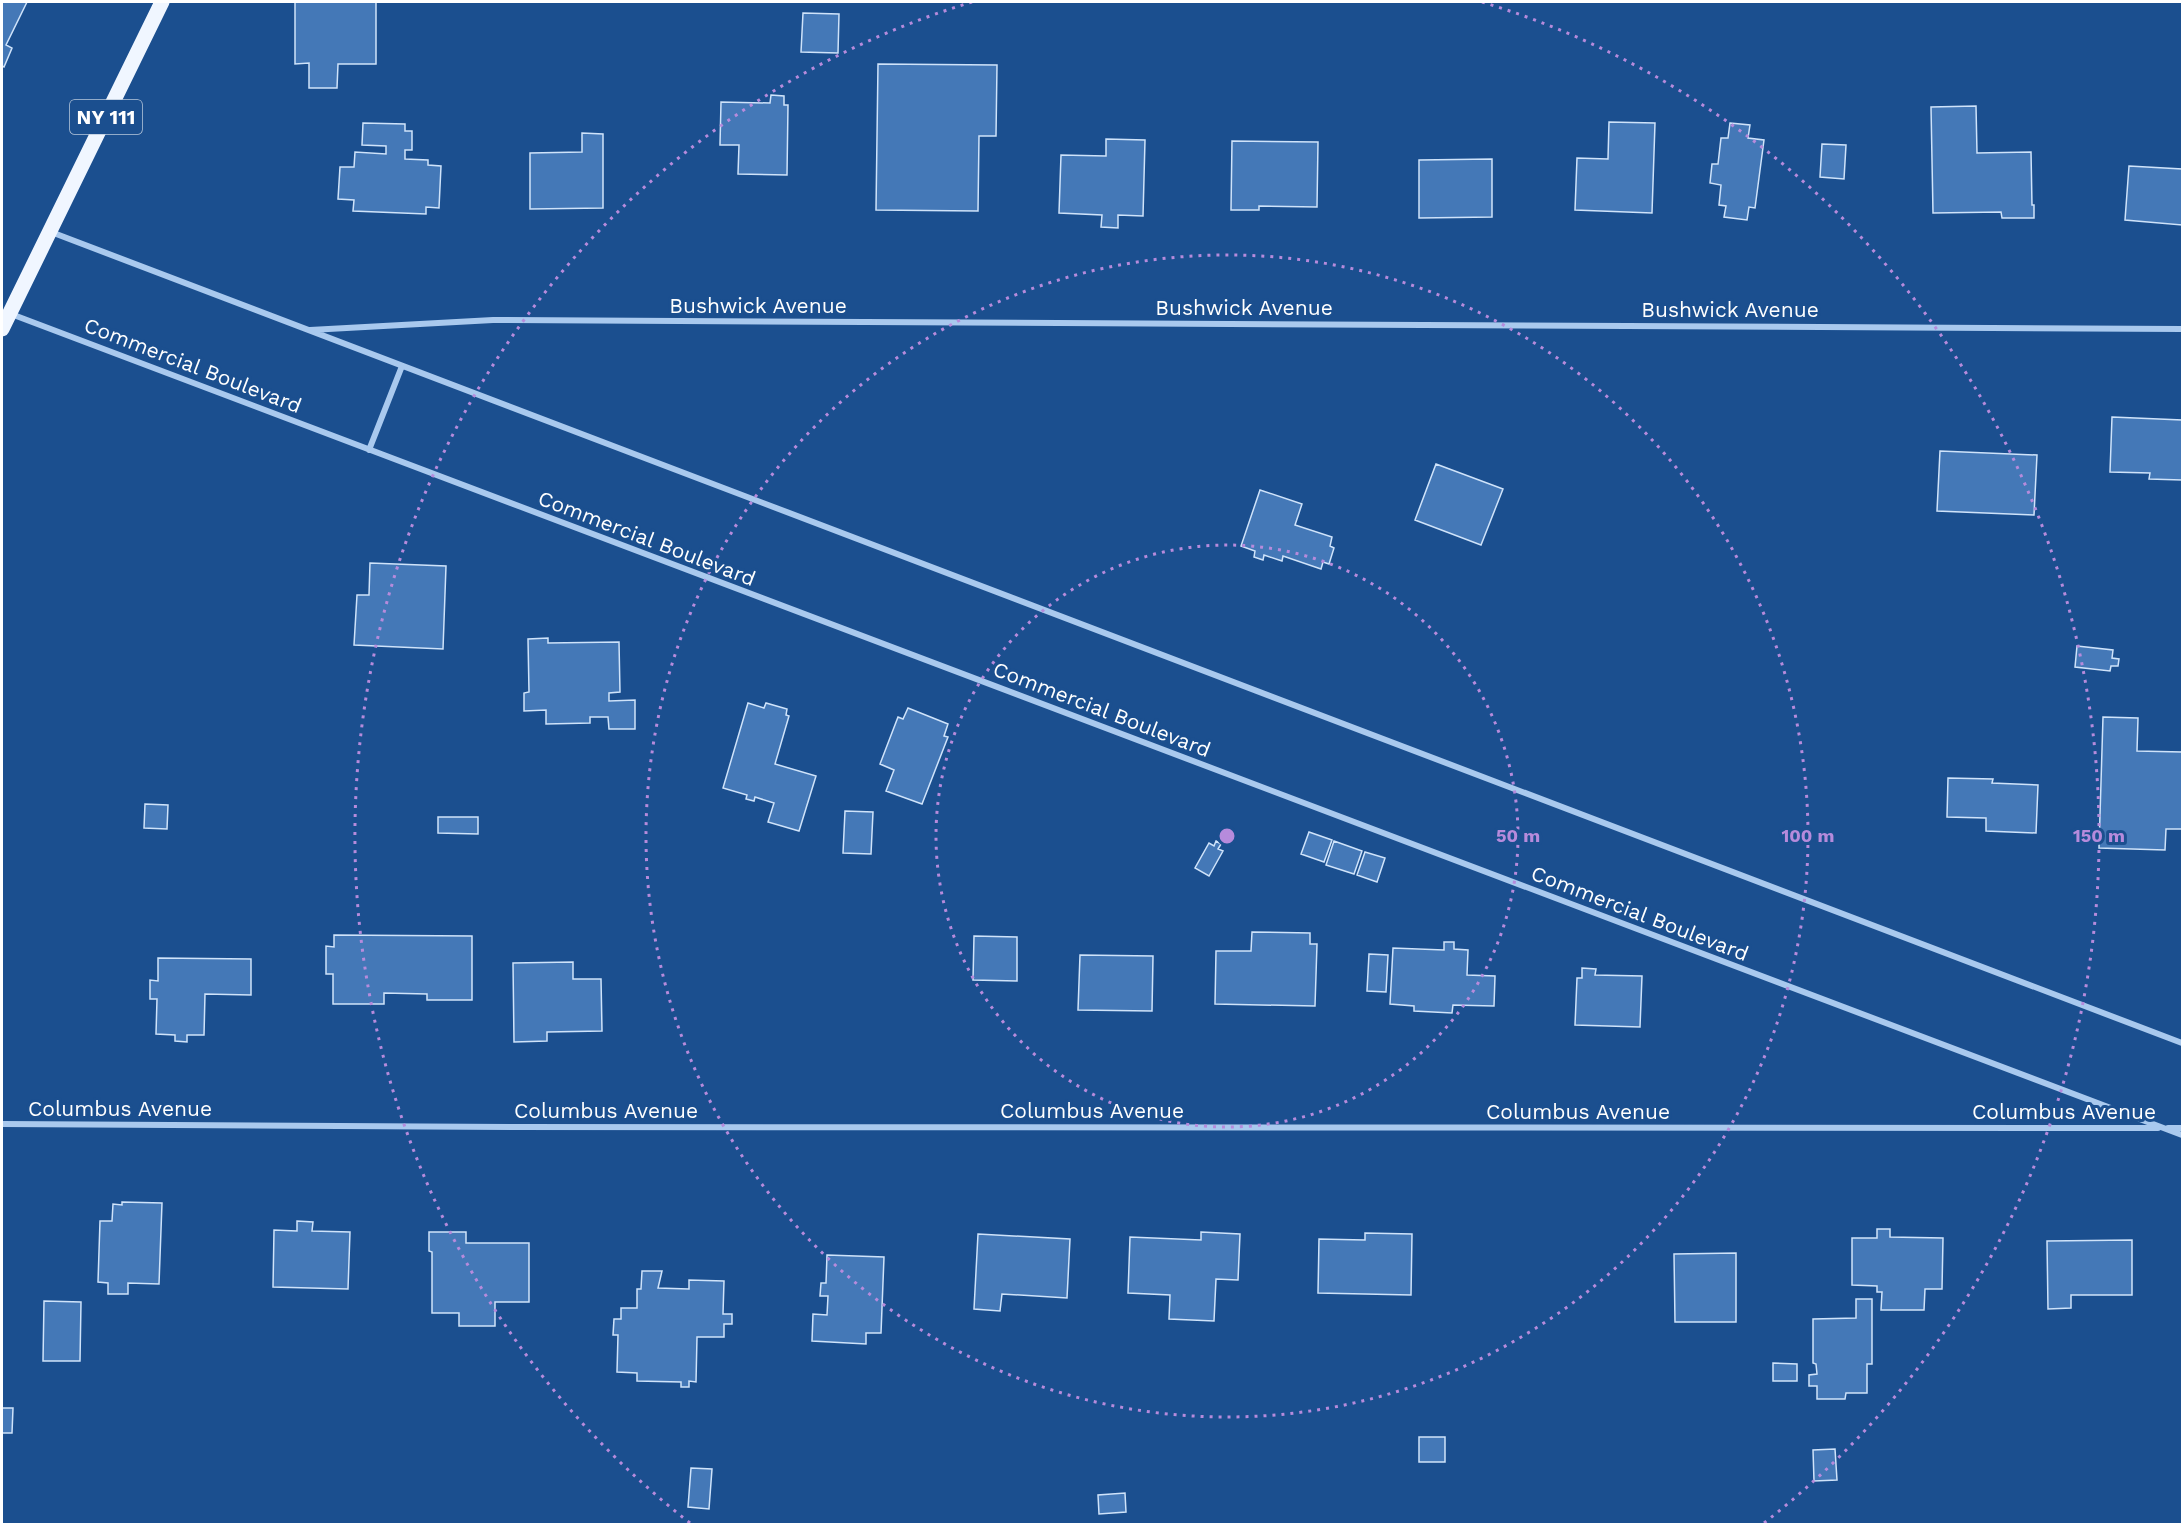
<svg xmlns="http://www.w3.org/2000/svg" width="2184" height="1526" font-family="'Work Sans',sans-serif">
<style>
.building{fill:#4478b7;stroke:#cfe3fa;stroke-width:1.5}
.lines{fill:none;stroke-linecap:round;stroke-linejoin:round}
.street{stroke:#a9c9ee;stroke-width:6}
.primary{stroke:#f0f6ff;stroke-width:15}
.ring{fill:none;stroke:#b68bdc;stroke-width:3;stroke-dasharray:3 6}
.labels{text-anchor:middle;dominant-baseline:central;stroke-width:6;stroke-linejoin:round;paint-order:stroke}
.shield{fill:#1b4f8f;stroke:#bbcadd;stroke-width:1.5}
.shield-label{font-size:20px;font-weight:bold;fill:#fff}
.street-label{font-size:21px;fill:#fff;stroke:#1b4f8f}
.centre{fill:#b68bdc;stroke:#1b4f8f;stroke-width:3}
.ring-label{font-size:18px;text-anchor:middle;font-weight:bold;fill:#b68bdc;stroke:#1b4f8f;stroke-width:6;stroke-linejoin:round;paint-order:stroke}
</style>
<rect width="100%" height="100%" fill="#1b4f8f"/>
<path class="building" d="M2,2H27L6,45L12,48L4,67L2,66Z
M295,2H376V64H338L337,88H309V63L295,64Z
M803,13L839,14L838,53L801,52Z
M878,64L997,65L996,136H979L978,211L876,210Z
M771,95L784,96V105H788L787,175L738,174L739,145H720L721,102L770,103Z
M1976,106L1977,153L2031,152L2032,205H2034V218H2002L2001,212L1933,213L1931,107Z
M1609,122L1655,123L1652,213L1575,210L1577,158L1608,159Z
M363,123L405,124V131H412V150H405V159L428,160V165L441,166L439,208L426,207V214L353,211L354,200L338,199L340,167H354L355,152L386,154V146L362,145Z
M1730,123L1750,125L1748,138L1764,140L1755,208L1749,207L1747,220L1724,217L1726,206L1719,205L1721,185L1710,183L1712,164H1718L1721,138H1728Z
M582,133L603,134V208L530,209V153L582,152Z
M1106,139L1145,140L1143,216L1118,215V228L1101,227L1102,215L1059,213L1061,155L1106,156Z
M1232,141L1318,142L1317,207L1259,206V210H1231Z
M1822,144L1846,145L1844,179L1820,177Z
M1492,159V217L1419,218V160Z
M2129,166L2182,169V225L2125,220Z
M2112,417L2182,420V480L2149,479L2150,473L2110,472Z
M1940,451L2037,455L2034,515L1937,511Z
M1436,464L1503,489L1481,545L1415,520Z
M1260,490L1302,504L1295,525L1332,537L1330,546L1334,548L1329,564L1323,562L1321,569L1283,556L1282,561L1264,555L1263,560L1254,557L1255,551L1241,546Z
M370,563L446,566L443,649L354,645L357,595H369Z
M548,638V643L619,642L620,692L609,693V701L635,700V729H609L608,717H590V723L546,724V710L524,711V693L529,692L528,639Z
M2077,646L2113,650L2112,658L2119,659L2118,666H2111L2110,671L2075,667Z
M748,703L764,708L766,703L787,709L786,715L789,716L775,764L816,776L799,831L768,822L774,803L755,797L754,801L746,799L747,795L723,788Z
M908,708L948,724L944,736L948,737L922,804L886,791L894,770L880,764L898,717L903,719Z
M2103,717L2138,718L2137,751L2182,752V829H2166L2165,850L2099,848Z
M1948,778L1993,779L1992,783L2038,785L2036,833L1986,831V818L1947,817Z
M145,804L168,805L167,829L144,828Z
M845,811L873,812L871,854L843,853Z
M438,817H478V834L438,833Z
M1309,832L1332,840L1324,862L1301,854Z
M1216,841L1221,844L1218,849L1223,851L1209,876L1195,868L1209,843L1214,846Z
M1334,841L1362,851L1354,874L1326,865Z
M1365,852L1385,858L1377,882L1357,875Z
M1252,932L1310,933V944H1317L1315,1006L1215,1004L1216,951H1251Z
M334,935L472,936V1000H427V994L384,993V1004H333V974H326V946L334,947Z
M974,936L1017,937V981L973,980Z
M1444,942H1454V949L1468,950L1467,975L1495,976L1494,1006L1453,1005L1452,1013L1414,1011V1006L1390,1004L1393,948L1444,950Z
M1369,954L1388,955L1386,992L1367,991Z
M1080,955L1153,956L1152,1011L1078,1010Z
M158,958L251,959V995L205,994L204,1035H187V1042L175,1041V1035L156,1034L157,999H150V980L158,981Z
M573,962V979H601L602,1031L547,1032V1041L514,1042L513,963Z
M1582,968L1596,969L1595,975L1642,976L1640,1027L1575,1025L1577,978H1582Z
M122,1202L162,1203L159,1284L128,1283V1294H108V1283L98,1282L100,1221H112L113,1204L122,1205Z
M297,1221L313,1222L312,1231L350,1232L348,1289L273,1287L274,1230L297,1231Z
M1877,1229H1890V1237L1943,1238L1942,1289H1925L1924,1310H1881L1882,1292H1877V1286L1852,1285V1238H1877Z
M429,1232H466V1243H529V1302H495V1326H459V1313H432V1252L429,1251Z
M1201,1232L1240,1234L1238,1280L1216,1279L1214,1321L1169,1319L1170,1295L1128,1293L1130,1237L1201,1240Z
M1365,1233L1412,1234L1411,1295L1318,1293L1319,1239L1365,1240Z
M978,1234L1070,1239L1067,1298L1002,1294L1000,1311L974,1309Z
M2132,1240V1295H2071V1308L2048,1309L2047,1241Z
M1736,1253V1322H1675L1674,1254Z
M827,1255L884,1257L881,1333H866V1344L812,1341L813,1314L827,1315L828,1296H820L821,1283H826Z
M642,1271H662L658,1288L689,1289V1280L724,1281L723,1314H732V1324H724V1337H697L696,1382L689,1381V1387H681V1382L637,1381V1373L617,1372L618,1335H613L614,1319H621V1308H637V1289H641Z
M1856,1299H1872V1364H1867V1393H1846L1845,1399H1817V1386H1809V1375L1817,1374L1816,1364L1813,1363V1319L1856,1318Z
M44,1301L81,1302L80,1361H43Z
M1773,1363L1797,1364V1381H1773Z
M2,1408H13L12,1433H2Z
M1419,1437H1445V1462H1419Z
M1835,1449L1837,1480L1814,1481L1813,1450Z
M691,1468L712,1469L709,1509L688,1507Z
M1125,1493L1126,1512L1099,1514L1098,1495Z"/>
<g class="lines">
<path class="street" d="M51,232L2182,1043
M11,314L2182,1135
M310,330L493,320L2182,329
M369,450L402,366
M2,1124L511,1127L2158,1128
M2168,1128H2182"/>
<path class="primary" d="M2,329L162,2"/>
</g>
<g class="ring">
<circle cx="1227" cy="836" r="291"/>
<circle cx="1227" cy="836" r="581"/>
<path d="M690 1523A872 872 0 0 1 972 2M1482 2A872 872 0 0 1 1764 1523"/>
</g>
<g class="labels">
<rect class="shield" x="70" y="100" width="72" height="34" rx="4.5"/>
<g class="shield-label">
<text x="106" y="117">NY 111</text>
</g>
<g class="street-label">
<text x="758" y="305">Bushwick Avenue</text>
<text x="1244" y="307">Bushwick Avenue</text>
<text x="1730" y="309">Bushwick Avenue</text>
<text transform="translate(193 365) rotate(21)">Commercial Boulevard</text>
<text transform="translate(647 538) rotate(21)">Commercial Boulevard</text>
<text transform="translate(1102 709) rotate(21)">Commercial Boulevard</text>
<text transform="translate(1640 913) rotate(21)">Commercial Boulevard</text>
<text x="120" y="1108">Columbus Avenue</text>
<text x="606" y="1110">Columbus Avenue</text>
<text x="1092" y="1110">Columbus Avenue</text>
<text x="1578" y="1111">Columbus Avenue</text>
<text x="2064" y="1111">Columbus Avenue</text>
</g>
</g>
<circle cx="1227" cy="836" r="9" class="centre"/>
<g class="ring-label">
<text x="1518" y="842">50 m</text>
<text x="1808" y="842">100 m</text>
<text x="2099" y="842">150 m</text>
</g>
<rect width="2184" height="1526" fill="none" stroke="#ffffff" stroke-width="6"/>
</svg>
